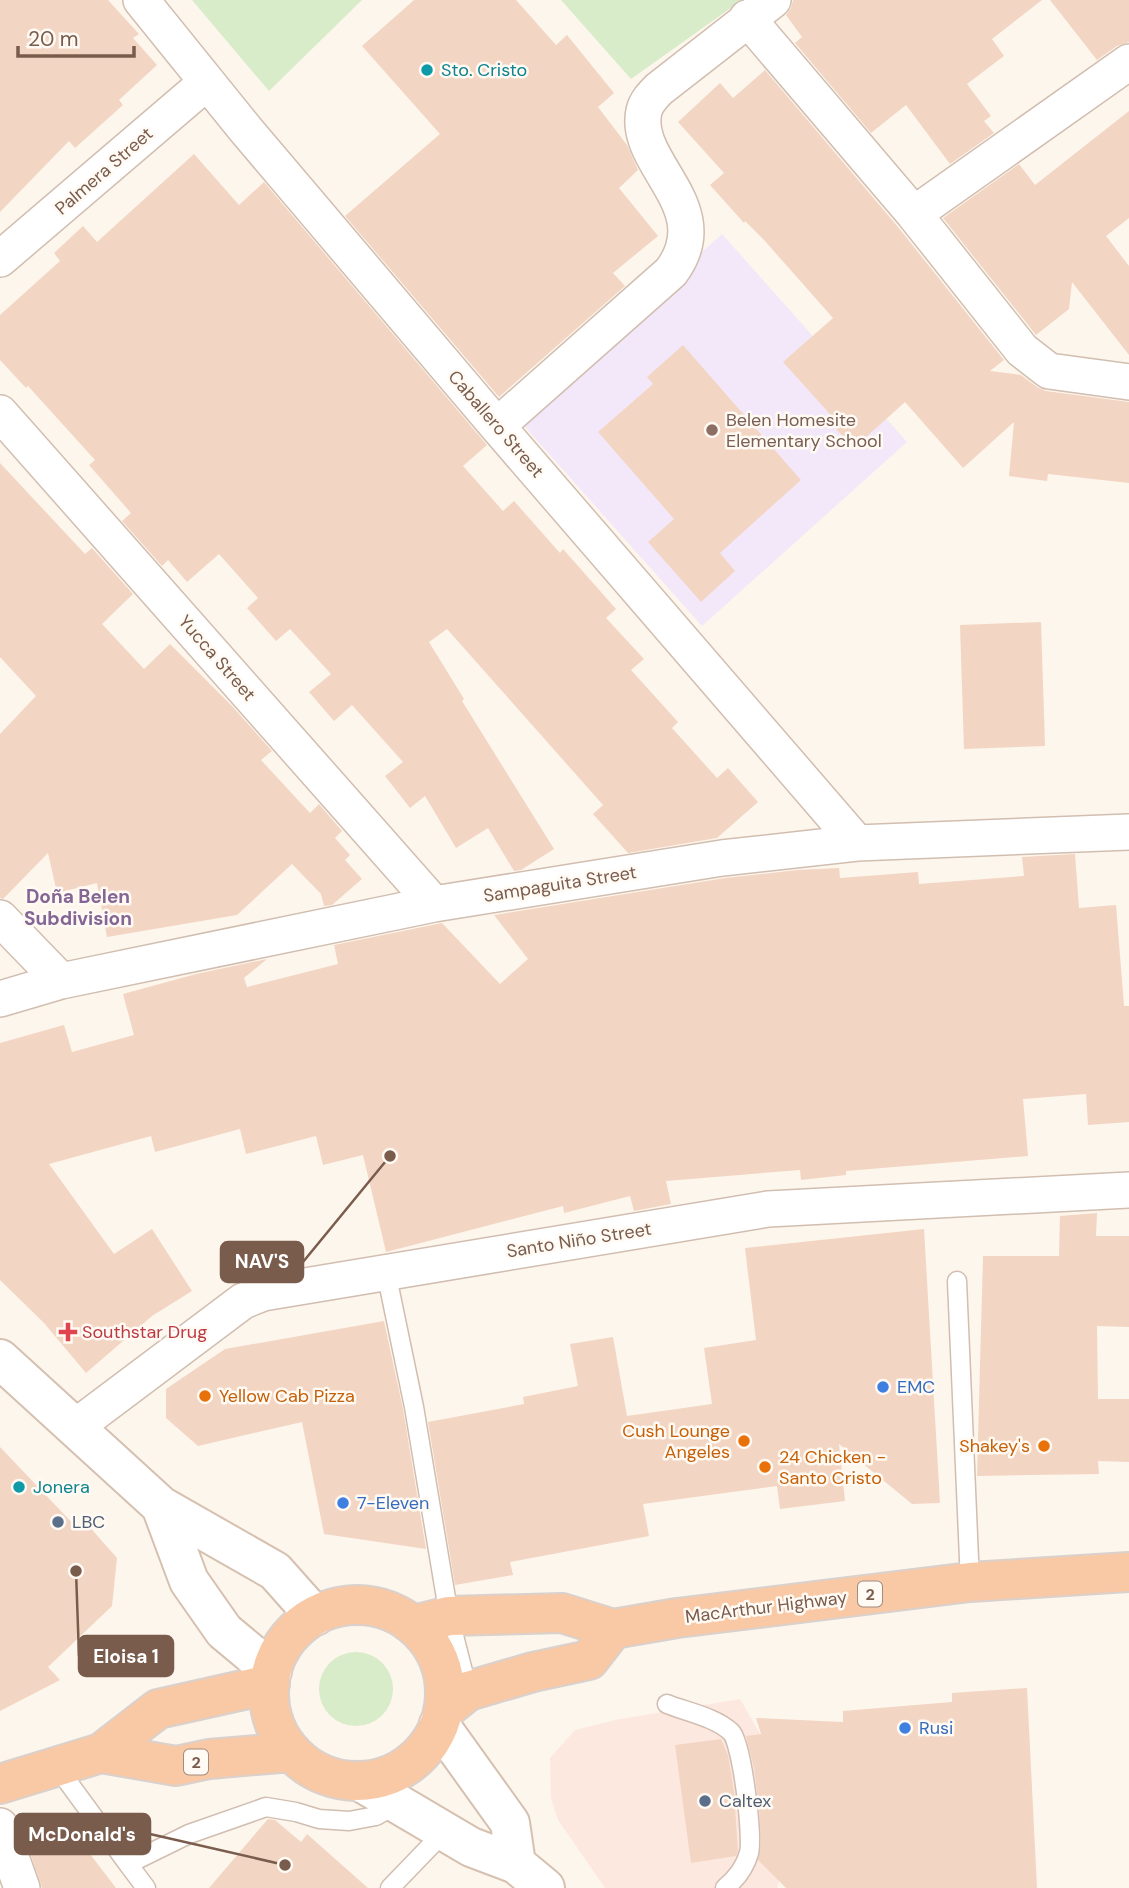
<svg xmlns="http://www.w3.org/2000/svg" width="1129" height="1888" font-family="'DM Sans',sans-serif">
<style>
.commercial{fill:#fde8e0}
.education{fill:#f3e8fa}
.green{fill:#d8ecc9}
.building{fill:#f3d5c3}
.lines{fill:none;stroke-linecap:round;stroke-linejoin:round}
.service-casing{stroke:#d1beb0;stroke-width:21}
.minor-casing{stroke:#d1beb0;stroke-width:38}
.secondary-casing{stroke:#d6c0b0;stroke-width:42}
.trunk-casing{stroke:#dad1cd;stroke-width:42}
.service{stroke:#fff;stroke-width:18}
.minor{stroke:#fff;stroke-width:35}
.secondary{stroke:#fff;stroke-width:38}
.trunk{stroke:#f9c8a4;stroke-width:38}
.culture-dot{fill:#0f9aa8;stroke:#fffaf3;stroke-width:2.5}
.education-dot{fill:#8d6e63;stroke:#fffaf3;stroke-width:2.5}
.health-dot{fill:#e0444e;stroke:#fffaf3;stroke-width:2.5}
.shop-dot{fill:#3f7fe0;stroke:#fffaf3;stroke-width:2.5}
.food-dot{fill:#e8710a;stroke:#fffaf3;stroke-width:2.5}
.service-dot{fill:#5c6f8a;stroke:#fffaf3;stroke-width:2.5}
.labels{text-anchor:middle;dominant-baseline:central;stroke-width:5;stroke-linejoin:round;paint-order:stroke}
.shield{fill:#fffaf3;stroke:#a28b7f;stroke-width:2}
.shield-label{font-size:16px;font-weight:bold;fill:#7a5c4d}
.culture-label{font-size:18px;fill:#0d838f;stroke:#fffaf3;text-anchor:start}
.street-label{font-size:18px;fill:#7a5c4d;stroke:#fffaf3}
.education-label{font-size:18px;fill:#785e54;stroke:#fffaf3;text-anchor:start}
.health-label{font-size:18px;fill:#be3a42;stroke:#fffaf3;text-anchor:start}
.shop-label{font-size:18px;fill:#366cbe;stroke:#fffaf3;text-anchor:start}
.food-label{font-size:18px;fill:#c56008;stroke:#fffaf3;text-anchor:start}
.service-label{font-size:18px;fill:#4e5e75;stroke:#fffaf3;text-anchor:start}
.neighbourhood-label{font-size:19px;font-weight:bold;fill:#846695;stroke:#fffaf3}
.leader{fill:none;stroke:#7a5c4d;stroke-width:2.5}
.callout-dot{fill:#7a5c4d;stroke:#fffaf3;stroke-width:2.5}
.callout{fill:#7a5c4d;stroke:#7a5c4d;stroke-width:2.5}
.callout-label{font-size:19px;text-anchor:middle;font-weight:bold;fill:#fff}
</style>
<rect width="100%" height="100%" fill="#fdf6ec"/>
<path class="commercial" d="M740,1699L769,1749L797,1811L777,1888H605L558,1820L551,1798L550,1758L575,1730L615,1720Z"/>
<path class="education" d="M722,234L907,442L702,626L517,418Z"/>
<path class="green" d="M192,0H362L269,91Z
M561,0H742L631,79Z
M319 1689a37 37 0 1 1 74 0a37 37 0 1 1-74 0Z"/>
<path class="building" d="M0,0H108L139,34L133,38L157,65L119,100L123,105L75,148L69,141L0,212Z
M414,0H516L556,45L567,35L614,93L598,107L627,145L638,170L619,188L658,236L613,273L625,286L499,397L345,216L440,134L362,46Z
M793,0H1042L992,39L1004,56L967,84L991,116L984,121L994,133L950,164L906,105L871,133L795,43L802,37L786,15L791,8Z
M1050,0H1129V42L1117,46L1097,60Z
M765,70L898,227L1004,360L990,371L1021,375L1037,387L1046,391L1129,402V483L1048,474L1047,481L1009,476L1014,422L963,468L905,402L854,448L834,427L838,423L783,362L833,318L764,240L745,221L744,223L710,185L724,173L678,122L720,83L733,98Z
M1129,111V218L1106,236L1129,266V355L1072,282L1069,309L1036,335L943,218L1019,164L1035,185Z
M194,154L239,205L264,182L487,445L463,466L503,511L514,501L560,553L563,549L616,609L606,618L644,659L631,670L678,722L672,728L717,778L728,768L758,802L717,838L628,853L593,814L603,805L447,629L429,642L464,699L462,701L554,849L521,870L514,871L488,828L456,848L425,796L410,808L385,776L403,762L352,705L334,721L309,692L331,674L290,629L276,641L247,608L258,598L219,554L187,582L168,560L162,566L122,521L131,513L89,465L95,460L28,386L26,388L0,360V315L60,261L54,253L83,226L97,242Z
M683,345L801,480L720,553L735,571L701,602L648,542L674,519L598,432L653,384L647,377Z
M0,463L85,554L92,548L133,594L102,624L144,669L170,644L232,706L272,751L261,760L310,813L319,804L342,831L335,838L350,855L345,860L362,879L332,905L324,906L321,894L292,864L237,915L107,937L97,883L57,893L48,853L3,899L0,898V734L36,696L0,657Z
M1041,622L1045,746L964,749L960,625Z
M1075,854L1079,908L1116,905L1124,1006H1129V1122L1088,1125L1086,1094L1023,1099L1028,1156L846,1171V1175L801,1180L800,1170L666,1181L671,1204L634,1211L630,1196L564,1213L563,1206L386,1252L363,1155L323,1165L316,1136L246,1154L240,1129L155,1152L151,1136L49,1164L114,1254L152,1229L192,1291L152,1316L86,1373L44,1323L0,1280V1043L64,1025L72,1052L134,1035L123,994L196,974L267,959L244,978L247,987L338,964L334,945L442,923L500,984L528,959L494,915L725,878L797,870L839,868L840,878L918,872L919,884L1024,876L1022,857Z
M1097,1213L1096,1236H1129V1327L1097,1326L1098,1399H1129V1462L1098,1461L1099,1474L977,1476L983,1256H1059L1060,1216Z
M924,1229L940,1503L912,1504L839,1444L845,1501L780,1509L777,1486L643,1504L649,1536L510,1562L513,1575L455,1585L428,1422L524,1404L523,1397L578,1386L570,1344L613,1337L627,1416L712,1404L704,1348L756,1340L745,1248Z
M384,1321L403,1409L426,1549L324,1534L302,1422L198,1446L166,1418V1389L225,1349Z
M0,1447L80,1531L87,1524L117,1558L112,1606L48,1667L60,1680L0,1711Z
M1027,1688L1037,1888H786L758,1860L761,1843L759,1809L754,1768L746,1736L761,1734L756,1718L843,1722V1711L952,1702V1693Z
M721,1739L728,1755L734,1791L738,1851L736,1856L691,1863L675,1745Z
M268,1819L275,1820L301,1842L307,1834L368,1888H209Z
M64,1820L116,1888H42L23,1832Z"/>
<g class="lines">
<defs>
<path id="service" d="M386,1272L414,1407L449,1616L468,1691
M957,1281L970,1582
M667,1704C687,1712 715,1717 731,1732C742,1742 753,1836 749,1853C745,1867 736,1879 725,1888
M57,1767L128,1864L189,1834L266,1807L296,1812L319,1819L349,1821L376,1816L397,1804
M128,1864L146,1888
M390,1888L444,1832"/>
<path id="minor" d="M141,0L246,130L497,426L857,843
M747,18L914,214L1022,350L1049,371L1129,382
M914,214L1129,62
M0,259L207,82
M0,413L434,904
M497,426L671,272C720,207 632,164 644,111C646,102 653,95 659,89L773,0
M0,918L61,981
M0,999L61,981L434,904L722,858L857,843L1129,832
M74,1428L243,1301L263,1293L768,1209L1129,1190
M0,1826L22,1888"/>
<path id="secondary" d="M0,1359L161,1506L275,1571L315,1616
M161,1506L189,1581L224,1631L272,1671
M439,1724L510,1823L516,1864
M359,1781L471,1847L516,1864L545,1888"/>
<path id="trunk" d="M269 1693a88 88 0 1 1 176 0a88 88 0 1 1-176 0Z
M414,1625L449,1616L562,1613L613,1629L677,1618L970,1582L1129,1572
M443,1711L468,1691L533,1672L589,1660L613,1629
M101,1753L176,1766L209,1759L292,1752
M0,1784L101,1753L158,1709L270,1684"/>
</defs>
<use href="#service" class="service-casing"/>
<use href="#minor" class="minor-casing"/>
<use href="#secondary" class="secondary-casing"/>
<use href="#trunk" class="trunk-casing"/>
<use href="#service" class="service"/>
<use href="#minor" class="minor"/>
<use href="#secondary" class="secondary"/>
<use href="#trunk" class="trunk"/>
</g>
<g class="culture-dot">
<circle cx="427" cy="70" r="7"/>
<circle cx="19" cy="1487" r="7"/>
</g>
<circle class="education-dot" cx="712" cy="430" r="7"/>
<path class="health-dot" d="M64.5 1321.5h7v7h7v7h-7v7h-7v-7h-7v-7h7z"/>
<g class="shop-dot">
<circle cx="883" cy="1387" r="7"/>
<circle cx="343" cy="1503" r="7"/>
<circle cx="905" cy="1728" r="7"/>
</g>
<g class="food-dot">
<circle cx="205" cy="1396" r="7"/>
<circle cx="744" cy="1441" r="7"/>
<circle cx="1044" cy="1446" r="7"/>
<circle cx="765" cy="1467" r="7"/>
</g>
<g class="service-dot">
<circle cx="58" cy="1522" r="7"/>
<circle cx="705" cy="1801" r="7"/>
</g>
<g class="labels">
<g class="shield">
<rect x="858" y="1581.5" width="24" height="25" rx="5"/>
<rect x="184" y="1749.5" width="24" height="25" rx="5"/>
</g>
<g class="shield-label">
<text x="870" y="1594">2</text>
<text x="196" y="1762">2</text>
</g>
<g class="culture-label">
<text x="441" y="70">Sto. Cristo</text>
<text x="33" y="1487">Jonera</text>
</g>
<g class="street-label">
<text transform="translate(104 171) rotate(-41)">Palmera Street</text>
<text transform="translate(496 424) rotate(49)">Caballero Street</text>
<text transform="translate(217 658) rotate(49)">Yucca Street</text>
<text transform="translate(560 884) rotate(-9)">Sampaguita Street</text>
<text transform="translate(579 1240) rotate(-9)">Santo Niño Street</text>
<text transform="translate(766 1607) rotate(-7)">MacArthur Highway</text>
</g>
<g class="education-label">
<text x="726" y="420">Belen Homesite<tspan x="726" dy="21">Elementary School</tspan></text>
</g>
<g class="health-label">
<text x="82" y="1332">Southstar Drug</text>
</g>
<g class="shop-label">
<text x="897" y="1387">EMC</text>
<text x="357" y="1503">7-Eleven</text>
<text x="919" y="1728">Rusi</text>
</g>
<g class="food-label">
<text x="219" y="1396">Yellow Cab Pizza</text>
<text x="730" y="1431" text-anchor="end">Cush Lounge<tspan x="730" dy="21">Angeles</tspan></text>
<text x="1030" y="1446" text-anchor="end">Shakey's</text>
<text x="779" y="1457">24 Chicken -<tspan x="779" dy="21">Santo Cristo</tspan></text>
</g>
<g class="service-label">
<text x="72" y="1522">LBC</text>
<text x="719" y="1801">Caltex</text>
</g>
<g class="neighbourhood-label">
<text x="78" y="896">Doña Belen<tspan x="78" dy="22">Subdivision</tspan></text>
</g>
</g>
<path class="leader" d="M390 1156L303 1262M76 1571L79 1656M285 1865L150 1834"/>
<g class="callout-dot">
<circle cx="390" cy="1156" r="7"/>
<circle cx="76" cy="1571" r="7"/>
<circle cx="285" cy="1865" r="7"/>
</g>
<g class="callout">
<rect x="221" y="1242" width="82" height="40" rx="7"/>
<rect x="79" y="1636" width="94" height="40" rx="7"/>
<rect x="15" y="1814" width="135" height="40" rx="7"/>
</g>
<g class="callout-label">
<text x="262" y="1268">NAV'S</text>
<text x="126" y="1663">Eloisa 1</text>
<text x="82" y="1841">McDonald's</text>
</g>
<path d="M18 46v10h116v-10" fill="none" stroke="#7a5c4d" stroke-width="3.5"/>
<text x="28" y="46" font-size="21" fill="#7a5c4d" stroke="#fffaf3" stroke-width="5" paint-order="stroke">20 m</text>
</svg>
